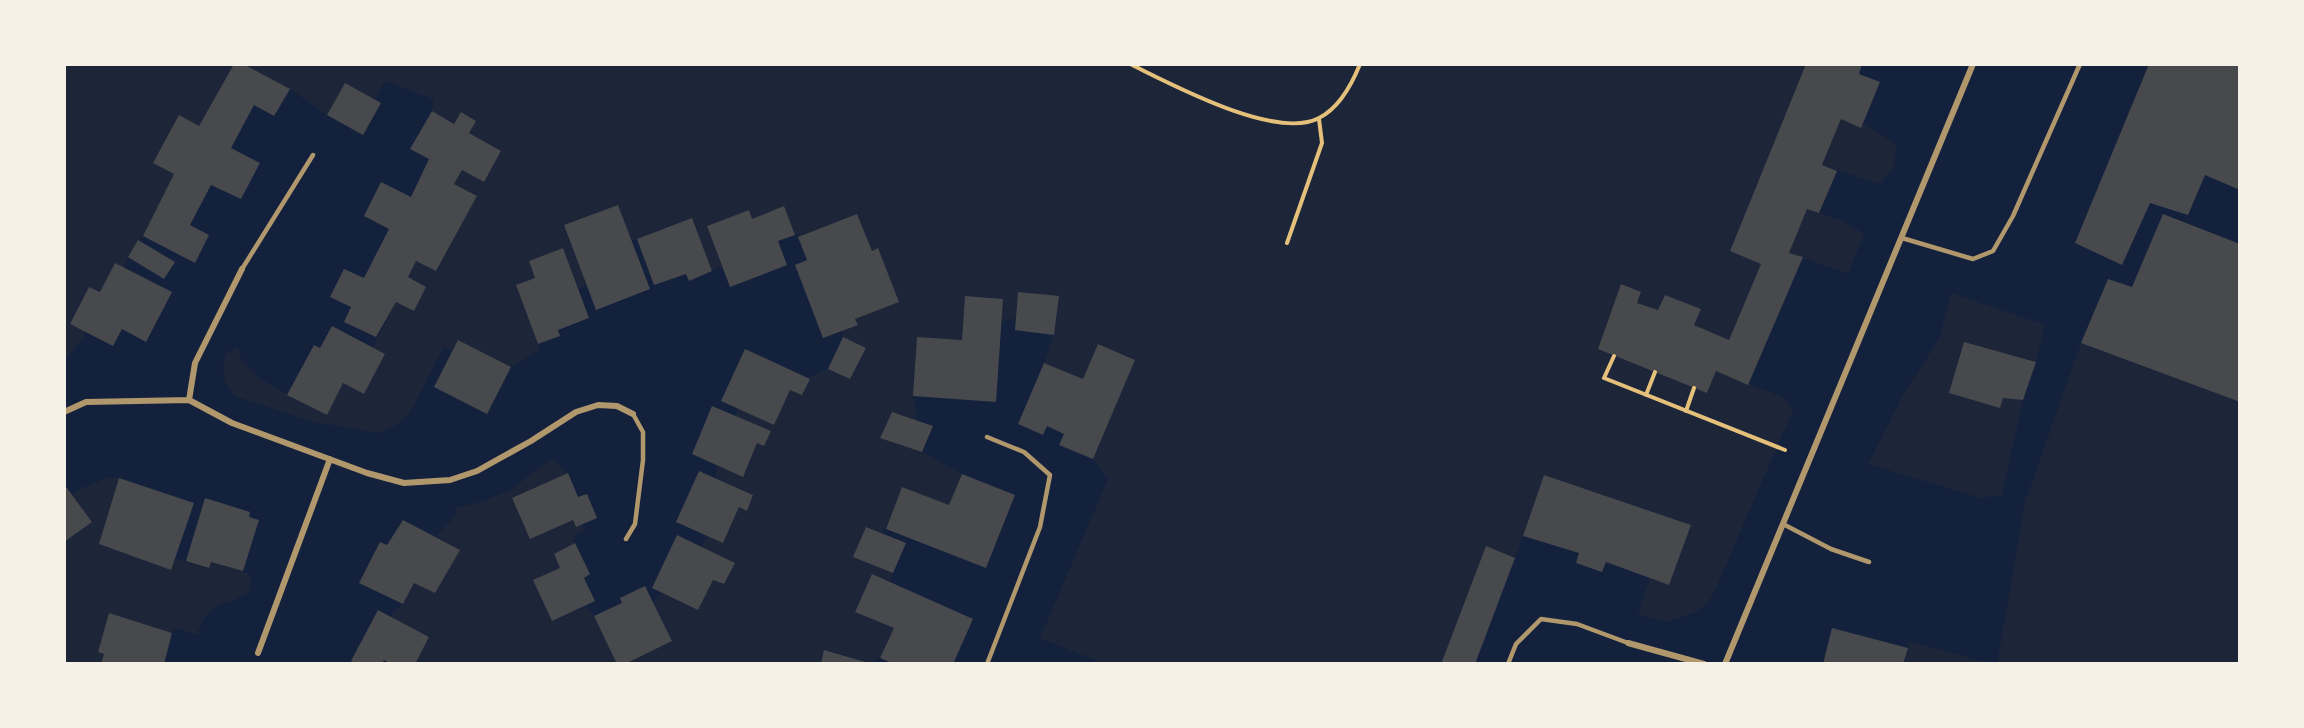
<svg xmlns="http://www.w3.org/2000/svg" width="2304" height="728" font-family="'Varela Round',sans-serif">
<style>
.green{fill:#1d2539}
.building{fill:#48494c}
.lines{fill:none;stroke-linecap:round;stroke-linejoin:round}
.path{stroke:#e5c07b;stroke-width:4}
.service{stroke:#b1986c;stroke-width:4.5}
.minor{stroke:#b1986c;stroke-width:6}
</style>
<rect width="100%" height="100%" fill="#14213d"/>
<path class="green" d="M65,65H234L199,126L153,163L174,174L143,236L128,257L124,268L100,292L89,287L84,338L65,360Z
M243,65H1806L1730,250L1761,264L1729,340L1694,325L1701,309L1665,295L1658,310L1637,303L1641,292L1621,284L1598,349L1707,393L1716,371L1785,398L1793,410L1716,588L1708,603L1694,613L1667,622L1638,614L1650,578L1669,584L1691,525L1544,475L1515,558L1486,547L1441,663H1102L1040,638L1108,479L1093,459L1135,360L1098,344L1083,379L1044,363L1054,335L1059,297L1019,292L1016,318L1001,322L1003,299L965,296L962,340L917,338L913,396L917,420L892,412L880,438L922,452L962,474L949,505L902,487L886,529L853,557L893,573L889,582L872,574L855,612L894,628L880,658L869,663L825,650L821,663H625L672,641L653,602L661,593L698,610L713,580L724,584L734,563L701,547L707,535L723,543L739,507L747,510L753,495L715,477L718,466L743,476L757,443L770,431L735,416L738,408L774,425C778,415 783,398 790,390C796,384 820,371 828,369L850,379L866,348L843,337L842,330L858,325L855,319L878,249L872,251L857,214L798,237L799,233L795,235L784,207L752,219L749,210L707,226L723,269L718,267L712,271L692,218L631,241L618,205L564,225L586,285L579,289L563,248L529,261L535,278L516,286L538,344V351L511,367L458,340L452,351L444,347L409,414L400,423L380,433L314,422L235,396L225,383L223,367L226,354L238,346L241,360L260,379L326,415L343,383L364,394L385,355L372,348L396,302L414,311L426,287L408,277L416,261L436,271L477,196L454,184L462,170L484,182L501,152L469,133L475,120L461,112L454,124L432,111L433,99L385,81L375,100L345,83L327,115L290,89Z
M1841,119L1861,127L1863,123L1896,144L1894,167L1880,184L1822,165Z
M1807,209L1843,221L1864,234L1848,274L1789,253Z
M1951,293L2045,325L2036,362L1964,343L1950,393L2000,408L2003,398L2023,400L2002,495L1981,498L1868,464L1904,393L1940,337Z
M2081,343L2239,402V663L1997,664L2025,502Z
M552,459L568,473L512,499L530,538L573,520L576,527L582,525L585,531L574,536L575,543L554,554L560,568L533,581L552,621L586,606L594,616L617,663H415L429,637L391,617L393,612L403,604L414,583L460,550L436,536L457,514L455,508C473,504 493,499 509,490C525,481 536,467 552,459Z
M107,478H119L99,544L171,569L175,559L208,568L211,562L243,571L252,577L248,593C218,611 212,596 197,635L175,628L172,633L110,613L98,652L104,654L101,663H65L64,542L92,522L72,495L80,489Z
M1909,641L1989,663L1903,664Z"/>
<path class="building" d="M234,64H243L290,89L274,116L254,105L231,148L260,163L241,199L211,185L190,225L209,235L195,263L143,236L174,174L153,163L179,115L199,126Z
M1806,64H1862L1859,74L1880,82L1861,128L1841,119L1822,165L1837,171L1819,213L1807,209L1789,253L1803,257L1748,385L1716,371L1707,393L1598,349L1621,284L1641,292L1637,303L1658,310L1665,295L1701,309L1694,325L1729,340L1761,264L1730,251Z
M2149,64H2240V190L2205,175L2188,215L2150,203L2122,265L2075,243Z
M345,83L381,103L363,135L327,115Z
M432,111L454,124L461,112L476,121L469,133L501,151L484,182L462,170L454,184L477,196L436,271L416,261L408,277L426,287L414,311L396,302L376,337L344,322L351,307L330,297L344,269L364,278L389,229L364,216L381,182L411,197L429,159L410,149Z
M618,205L650,289L596,310L564,225Z
M784,206L795,235L778,241L787,265L730,287L707,226L749,210L752,219Z
M857,214L872,251L878,248L899,302L855,319L858,325L823,338L795,265L807,260L798,237Z
M2163,214L2240,244V402L2081,343L2108,279L2132,287Z
M692,218L712,271L689,281L686,274L654,285L637,239Z
M138,240L175,262L164,279L128,257Z
M563,248L589,318L558,330L560,336L538,344L516,285L535,278L529,261Z
M115,263L172,292L146,342L122,329L113,346L70,324L89,287L100,292Z
M1018,292L1059,296L1054,335L1015,330Z
M965,296L1003,299L996,402L913,396L917,337L962,340Z
M332,326L385,354L364,394L343,383L327,415L287,395L314,345L320,348Z
M843,337L866,348L850,379L828,369Z
M458,340L511,367L487,414L434,387Z
M1964,342L2036,362L2023,400L2003,398L2000,408L1949,393Z
M1098,344L1135,360L1093,459L1059,445L1064,434L1047,426L1043,435L1018,424L1044,363L1083,379Z
M745,349L810,379L802,395L790,390L774,425L721,401Z
M712,406L771,431L764,446L757,443L743,477L692,454Z
M892,412L933,426L922,452L880,438Z
M699,471L753,495L747,511L739,507L723,543L676,522Z
M568,473L578,497L587,494L597,518L576,527L573,520L530,539L512,498Z
M962,474L1015,495L986,568L886,529L902,487L949,505Z
M1544,475L1691,525L1669,585L1606,562L1602,572L1576,563L1579,553L1523,536Z
M119,478L194,503L171,570L99,544Z
M64,484L92,522L64,542Z
M205,498L250,512L249,517L259,520L243,571L211,562L209,568L186,561Z
M403,520L460,550L435,593L414,583L403,604L359,583L380,542L387,545Z
M866,527L906,543L893,573L853,557Z
M677,535L735,563L724,584L713,580L698,610L652,588Z
M575,543L590,574L584,578L595,601L552,621L533,580L560,568L554,554Z
M1486,546L1515,558L1475,664H1441Z
M872,574L973,619L953,664H894L880,658L894,628L855,612Z
M645,586L672,641L625,664H617L594,616L622,603L620,598Z
M378,610L429,637L415,664H391L384,660L382,664H355L351,661Z
M109,613L172,633L164,664H101L104,654L98,652Z
M1832,628L1908,648L1903,664H1823Z
M824,650L869,663V664H821Z"/>
<g class="lines">
<path class="path" d="M1130,64C1171,84 1276,141 1319,118C1339,108 1352,84 1360,64
M1287,243L1322,143L1319,119
M1614,356L1604,378L1785,450
M1646,395L1655,372
M1686,411L1694,388"/>
<path class="service" d="M1902,238L1973,259L1993,251L2013,216L2080,64
M242,269L313,155
M987,437L1024,452L1050,475L1040,527L987,664
M1783,524L1831,549L1869,562
M626,539L635,524L643,460V432L633,414
M1508,664L1516,644L1541,619L1577,624L1628,643"/>
<path class="minor" d="M189,400L195,363L242,269
M64,412L86,402L189,400L232,423L367,473L404,483L450,480L477,471L531,441L576,412L598,405L617,406L633,414
M1628,643L1704,664
M258,653L330,459
M1725,664L1973,64"/>
</g>
<rect width="2304" height="728" fill="none" stroke="#f6f1e7" stroke-width="132"/>
</svg>
